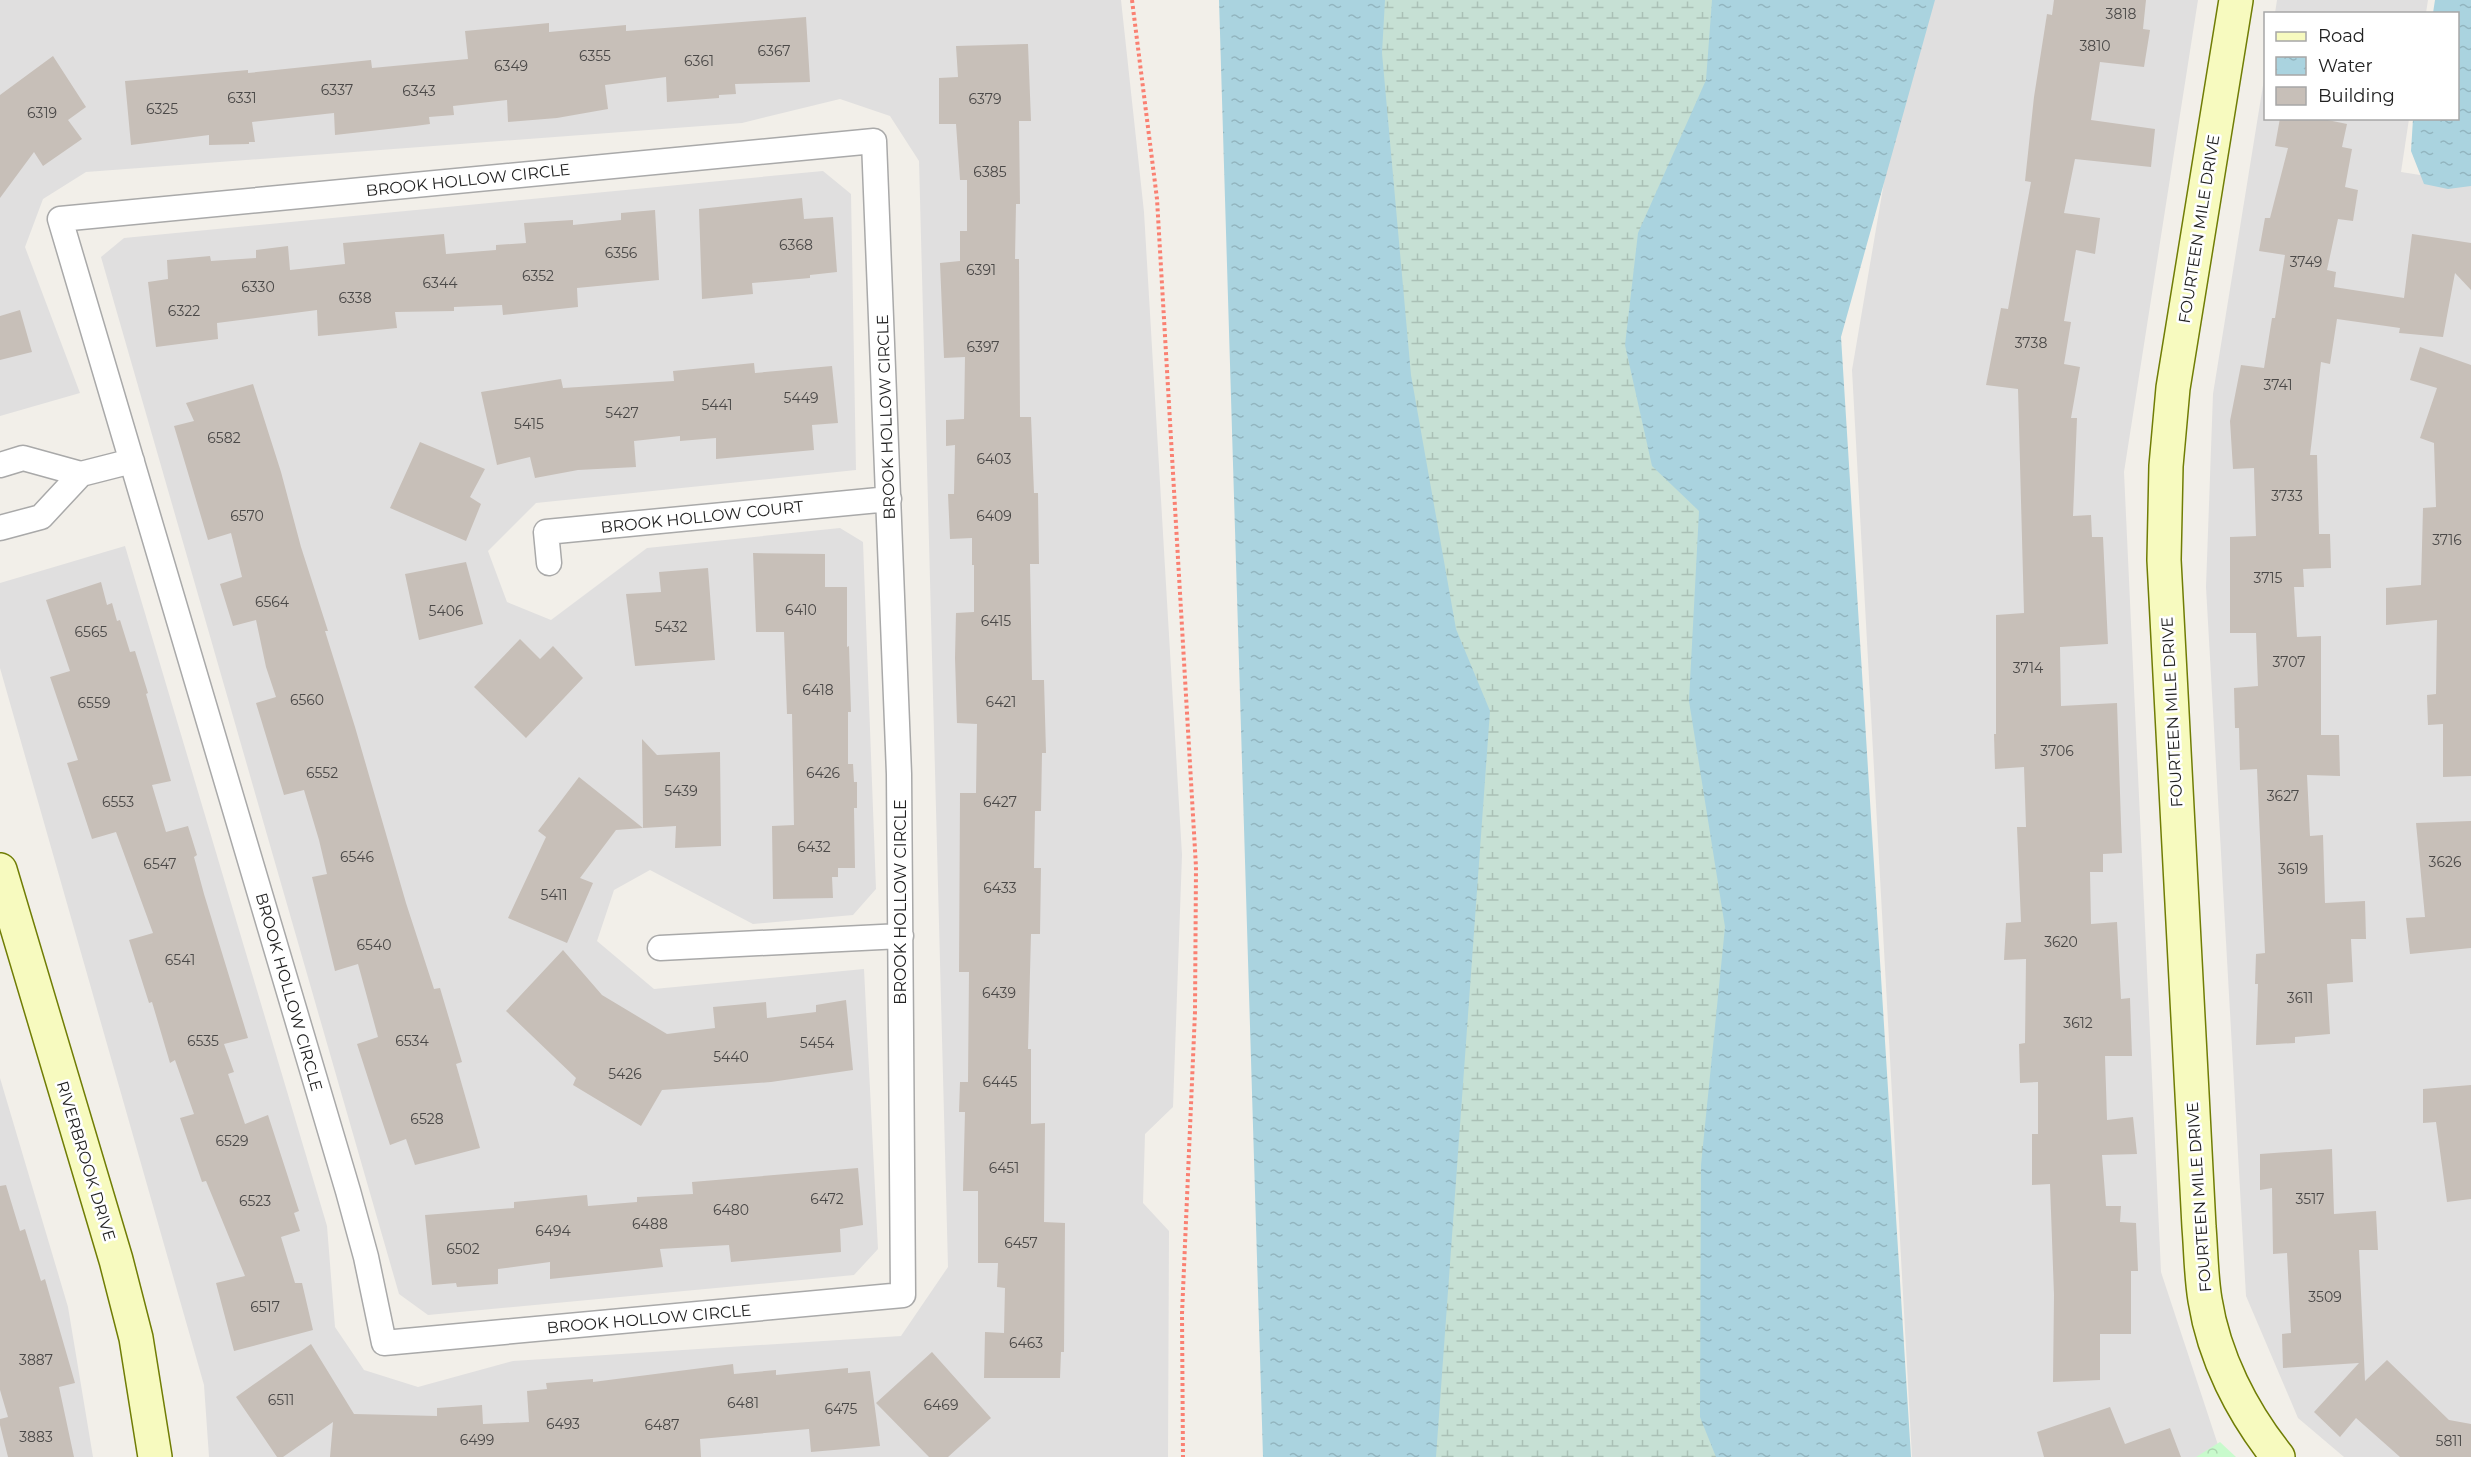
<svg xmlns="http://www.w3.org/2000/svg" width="2471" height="1457" font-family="Montserrat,sans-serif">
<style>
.residential{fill:#e0dfdf}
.wetland{fill:url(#wetland-marsh)}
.park{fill:url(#park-crowns)}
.water{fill:url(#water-ripples)}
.building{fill:#c7bfb8}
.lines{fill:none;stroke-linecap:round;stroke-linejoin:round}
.street-casing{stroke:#a9a9a9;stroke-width:27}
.secondary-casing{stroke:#707d05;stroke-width:36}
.path{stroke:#fa8072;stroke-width:4;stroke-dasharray:3 3;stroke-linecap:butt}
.street{stroke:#fff;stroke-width:24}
.secondary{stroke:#f7fabf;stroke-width:33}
.labels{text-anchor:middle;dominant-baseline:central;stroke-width:5;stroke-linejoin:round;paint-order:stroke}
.number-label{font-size:14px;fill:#4b4948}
.street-label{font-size:16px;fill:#222;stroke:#fff}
</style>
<defs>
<pattern id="wetland-marsh" width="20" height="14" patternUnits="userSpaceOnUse" patternTransform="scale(1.5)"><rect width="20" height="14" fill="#c6e0d4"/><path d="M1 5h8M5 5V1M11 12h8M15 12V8" fill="none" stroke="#aac0b6"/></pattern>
<pattern id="park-crowns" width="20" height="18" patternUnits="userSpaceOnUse" patternTransform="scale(1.5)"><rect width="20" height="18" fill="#c8facc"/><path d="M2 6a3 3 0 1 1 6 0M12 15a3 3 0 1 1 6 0" fill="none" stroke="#acd6af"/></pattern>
<pattern id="water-ripples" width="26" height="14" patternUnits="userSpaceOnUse" patternTransform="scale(1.5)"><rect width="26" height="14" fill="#aad3df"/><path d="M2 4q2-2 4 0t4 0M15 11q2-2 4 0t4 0" fill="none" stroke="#92b5bf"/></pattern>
</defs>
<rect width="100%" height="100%" fill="#f2efe9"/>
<path class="residential" d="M0,0H1121L1144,212L1182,855L1173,1107L1145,1134L1143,1203L1169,1231L1168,1457H209L204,1385L0,668V583L125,546L327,1226L335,1327L364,1370L418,1387L513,1361L901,1336L948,1267L919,161L890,116L840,99L742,123L86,172L43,199L25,247L80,393L0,416Z
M1915,0H2198L2124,472L2161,1272L2218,1445L2198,1457H1912L1852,370Z
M2277,0H2428L2426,13H2275Z
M2265,73L2266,118L2409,119L2401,172L2471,183V1457H2344L2298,1418L2246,1296L2206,587L2213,394Z
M823,171L851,194L856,470L536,503L488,551L507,602L551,620L647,548L840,528L863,542L876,889L853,915L753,924L650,870L614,890L597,941L654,989L864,969L878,1249L854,1275L428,1315L399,1294L101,257L124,238Z
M0,1078L68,1307L93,1457H0Z"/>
<path class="wetland" d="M1349,0H1763L1766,1457H1401Z"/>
<path class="park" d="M2220,1442L2236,1457H2196Z"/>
<path class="water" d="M1219,0H1385L1382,53L1411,375L1456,629L1490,711L1436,1457H1263Z
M1712,0H1935L1841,337L1911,1457H1716L1700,1417L1701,1165L1725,927L1689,701L1699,511L1652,466L1625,345L1638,233L1706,80Z
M2435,0H2471V186L2448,189L2424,184L2411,151L2413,119L2458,118V14L2433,13Z"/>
<path class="building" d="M2054,0H2146L2143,29L2150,30L2144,67L2100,62L2091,120L2155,129L2151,167L2075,159L2064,213L2100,218L2095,254L2076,250L2064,321L2071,322L2064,364L2080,367L2071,418H2077L2073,516L2091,515L2092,537H2103L2108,644L2060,647L2061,706L2117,703L2122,853L2103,854V872H2090L2091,924L2117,922L2121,999L2130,998L2132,1056H2105L2107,1120L2133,1117L2137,1154L2102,1155L2106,1206H2121L2120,1222L2136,1223L2138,1271H2131V1334H2100V1380L2053,1382L2054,1295L2050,1184L2032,1185V1134H2038V1082L2020,1083L2019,1044L2025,1043L2026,959L2004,960L2006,923L2021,922L2017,827H2026L2024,767L1995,769L1994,734H1996V615L2024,613L2018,389L1986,385L2001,308L2008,309L2031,182L2025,181L2034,97L2047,14L2052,15Z
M806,17L810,82L735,84L736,94L719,95V98L667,102L666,77L605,85L608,109L557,118L508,122L507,100L453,106L454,115L429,117L430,124L415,126L335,135L334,113L252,122L255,142H249V144L209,145V135L131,145L125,81L248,70V73L371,60L372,68L468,59L465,31L549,23V32L626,25V31Z
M1028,44L1031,121H1019L1020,204H1016L1015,259H1019L1020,417H1031L1034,493H1038L1039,564H1030L1032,680H1044L1046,753H1042L1041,811H1035L1034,868H1041L1040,934H1031L1028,1049H1031V1124L1045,1123L1044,1222L1065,1223L1064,1352H1061L1060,1378H984L985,1332L1004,1333L1005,1288L997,1287L998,1263H978V1191H963L965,1112H959L960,1082H968L969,972H959L960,793H976L977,724L957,723L955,658L956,613L974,612V565H972V538L950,539L948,494H954L955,445L946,446V420L964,419L965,357L944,358L940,263L960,261V231H967V180H960L956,124H939V78L958,77L956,46Z
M53,56L86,107L68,120L82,139L43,166L34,152L0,198V95Z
M2280,118H2318L2347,124L2342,147L2352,149L2345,187L2358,190L2353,221L2338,219L2327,270L2336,272L2334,287L2404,298L2412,234L2471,243V290L2455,273L2443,337L2399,333L2400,328L2337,319L2330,364L2321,362L2310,455H2317L2319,534H2330L2331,568L2303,569L2304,587H2294L2297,637L2321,636V735H2339L2340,776L2307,775L2310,836L2323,835L2325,903L2365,901L2366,939H2351L2353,982L2327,984L2330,1034L2295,1037V1043L2256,1045L2258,984H2255L2256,954L2265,953L2257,769L2240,770L2239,728H2235L2234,688L2258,686L2256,633H2230V537L2256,536L2254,468L2233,469L2230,421L2241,365L2264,368L2272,318H2275L2285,255L2259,251L2265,218H2270L2288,148L2275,146Z
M802,198L804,219L833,217L837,272L810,275V278L752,283L753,294L702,299L699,209Z
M655,210L659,280L577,288L578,307L503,315L502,305L454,307V311L395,312L397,328L318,336L317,310L217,323L218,339L156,347L148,282L168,279L167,260L210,256L211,261L256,258V250L288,246L290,270L345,264L343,243L444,234L446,254L496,250V245L526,243L524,223L573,220V225L621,220V213Z
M20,310L32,352L0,360V316Z
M2420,347L2471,365V776L2443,777V724L2428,725L2427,695L2436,694L2437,620L2386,625V588L2421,585L2423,508L2436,507L2434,443L2420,438L2437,388L2410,380Z
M754,363L755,373L832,366L838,423L812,425L814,450L716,459V438L680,441V436L634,441L636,467L578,470L535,478L530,457L497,465L481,392L561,379L563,388L674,381L673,371Z
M253,384L281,472L301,547L328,631H325L355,727L406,903L434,989L440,988L462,1062L456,1064L480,1148L415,1165L406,1139L390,1145L375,1100L357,1044L378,1037L358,964L335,971L312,877L327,874L319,840L304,790L284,795L256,703L276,697L266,667L256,620L233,626L220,584L242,577L231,533L208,540L174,426L194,421L186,403Z
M420,442L485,469L470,497L481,504L466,541L390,508Z
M753,553L825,554V587H847V647L849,646L851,712H848V764H853L854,782H857V808H854L855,868H838V877H832L833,898L773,899L772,826L794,825L792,714H787L784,632H756Z
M466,562L483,624L419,640L405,574Z
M708,568L715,660L635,666L626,594L661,592L659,572Z
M101,582L107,605L112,603L117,621L120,620L130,652L135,651L148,693L146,694L171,781L152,785L166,832L188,826L197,855L194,857L204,894L248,1038L224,1044L234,1072L228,1074L245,1124L268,1115L299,1211L294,1213L300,1231L281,1237L295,1283H302L313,1330L234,1351L216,1283L245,1276L206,1181L202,1182L180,1118L194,1114L175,1060L170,1063L152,1002L149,1003L129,940L153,933L116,832L92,839L67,763L78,760L50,677L70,671L46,600Z
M520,639L540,659L553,646L583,678L526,738L474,687Z
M642,739L657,755L720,752L721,846L675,848L676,826L643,828Z
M579,777L643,828L616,830L580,878L593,883L567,943L508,918L546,837L538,831Z
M2471,821V948L2410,954L2406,918L2425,917L2416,823Z
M563,950L602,995L667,1034L715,1028L713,1007L766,1002L767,1018L816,1012V1005L846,1000L853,1070L771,1082L662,1090L641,1126L573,1085L576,1078L506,1011Z
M2471,1085V1199L2447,1202L2436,1122L2423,1123V1089Z
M2332,1149L2334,1214L2376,1211L2378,1250H2359L2365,1381L2387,1360L2449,1420L2471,1424V1457H2400L2356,1418L2340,1437L2314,1412L2359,1363L2283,1368L2282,1334L2291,1333L2287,1253L2273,1254L2272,1188L2260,1190V1154Z
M858,1168L863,1225L840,1229L841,1252L731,1262L729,1245L660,1249L663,1267L550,1279V1262L498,1269V1284L457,1287L456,1283L432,1285L425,1215L514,1208V1202L587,1195L588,1206L637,1202V1197L693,1194L692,1182Z
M6,1185L20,1231L25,1229L41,1281L45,1279L75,1383L59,1387L74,1457H8L0,1425V1419L8,1417L0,1390V1186Z
M311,1344L354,1414L437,1416V1408L482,1405L483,1424L529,1422L527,1391L547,1389L546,1383L593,1379V1382L733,1364L734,1374L776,1370V1375L848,1368V1373L870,1371L880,1446L811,1452L809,1429L700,1439L701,1457H330L333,1422L283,1457H277L236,1397Z
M932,1352L991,1418L948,1457H929L876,1403Z
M2110,1407L2125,1444L2170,1428L2181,1457H2044L2037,1432Z"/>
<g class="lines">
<defs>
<path id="street" d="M874,141L899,774L903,1295L384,1343L366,1257L348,1191L60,219Z
M0,465L23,458L81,474
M0,528L41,517L81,474L132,461
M549,563L546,532L889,499
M660,948L901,936"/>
<path id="secondary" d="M2236,0L2173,388L2166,466L2164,560L2199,1227C2201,1251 2201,1276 2205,1300C2214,1357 2242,1412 2278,1457
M0,870L116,1260L136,1338L155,1457"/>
</defs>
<use href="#street" class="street-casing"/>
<use href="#secondary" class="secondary-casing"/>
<path class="path" d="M1132,0L1157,199L1196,867L1195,1012L1182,1314L1183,1457"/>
<use href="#street" class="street"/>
<use href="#secondary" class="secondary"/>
</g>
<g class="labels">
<g class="number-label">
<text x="2121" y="14">3818</text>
<text x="2095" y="46">3810</text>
<text x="774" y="51">6367</text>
<text x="595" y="56">6355</text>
<text x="699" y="61">6361</text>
<text x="511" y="66">6349</text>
<text x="337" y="90">6337</text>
<text x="419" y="91">6343</text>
<text x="242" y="98">6331</text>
<text x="985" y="99">6379</text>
<text x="162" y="109">6325</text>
<text x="42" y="113">6319</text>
<text x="990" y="172">6385</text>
<text x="796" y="245">6368</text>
<text x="621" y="253">6356</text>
<text x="2306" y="262">3749</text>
<text x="981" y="270">6391</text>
<text x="538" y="276">6352</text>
<text x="440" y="283">6344</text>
<text x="258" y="287">6330</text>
<text x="355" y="298">6338</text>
<text x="184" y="311">6322</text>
<text x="2031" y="343">3738</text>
<text x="983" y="347">6397</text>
<text x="2278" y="385">3741</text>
<text x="801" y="398">5449</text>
<text x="717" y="405">5441</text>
<text x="622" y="413">5427</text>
<text x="529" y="424">5415</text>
<text x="224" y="438">6582</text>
<text x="994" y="459">6403</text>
<text x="2287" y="496">3733</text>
<text x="247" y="516">6570</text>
<text x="994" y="516">6409</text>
<text x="2447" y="540">3716</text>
<text x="2268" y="578">3715</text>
<text x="272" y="602">6564</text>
<text x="801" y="610">6410</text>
<text x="446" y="611">5406</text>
<text x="996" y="621">6415</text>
<text x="671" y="627">5432</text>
<text x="91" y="632">6565</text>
<text x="2289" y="662">3707</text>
<text x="2028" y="668">3714</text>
<text x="818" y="690">6418</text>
<text x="307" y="700">6560</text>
<text x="1001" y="702">6421</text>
<text x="94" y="703">6559</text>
<text x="2057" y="751">3706</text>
<text x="322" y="773">6552</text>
<text x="823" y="773">6426</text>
<text x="681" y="791">5439</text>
<text x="2283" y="796">3627</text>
<text x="118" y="802">6553</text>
<text x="1000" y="802">6427</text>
<text x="814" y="847">6432</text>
<text x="357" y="857">6546</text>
<text x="2445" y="862">3626</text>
<text x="160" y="864">6547</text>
<text x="2293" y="869">3619</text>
<text x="1000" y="888">6433</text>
<text x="554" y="895">5411</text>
<text x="2061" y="942">3620</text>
<text x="374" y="945">6540</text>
<text x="180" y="960">6541</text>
<text x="999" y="993">6439</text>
<text x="2300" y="998">3611</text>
<text x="2078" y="1023">3612</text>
<text x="203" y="1041">6535</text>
<text x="412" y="1041">6534</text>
<text x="817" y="1043">5454</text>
<text x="731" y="1057">5440</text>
<text x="625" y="1074">5426</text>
<text x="1000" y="1082">6445</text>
<text x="427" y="1119">6528</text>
<text x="232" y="1141">6529</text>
<text x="1004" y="1168">6451</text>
<text x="827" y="1199">6472</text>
<text x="2310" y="1199">3517</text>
<text x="255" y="1201">6523</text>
<text x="731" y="1210">6480</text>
<text x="650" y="1224">6488</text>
<text x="553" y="1231">6494</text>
<text x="1021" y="1243">6457</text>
<text x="463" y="1249">6502</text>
<text x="2325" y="1297">3509</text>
<text x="265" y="1307">6517</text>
<text x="1026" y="1343">6463</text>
<text x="36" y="1360">3887</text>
<text x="281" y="1400">6511</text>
<text x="743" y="1403">6481</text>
<text x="941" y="1405">6469</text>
<text x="841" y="1409">6475</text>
<text x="563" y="1424">6493</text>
<text x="662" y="1425">6487</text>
<text x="36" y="1437">3883</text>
<text x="477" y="1440">6499</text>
<text x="2449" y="1441">5811</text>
</g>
<g class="street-label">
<text transform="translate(468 180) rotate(-6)">BROOK HOLLOW CIRCLE</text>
<text transform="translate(2199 229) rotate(-81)">FOURTEEN MILE DRIVE</text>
<text transform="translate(886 417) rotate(-92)">BROOK HOLLOW CIRCLE</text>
<text transform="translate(702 517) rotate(-6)">BROOK HOLLOW COURT</text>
<text transform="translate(2172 712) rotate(-93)">FOURTEEN MILE DRIVE</text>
<text transform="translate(900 902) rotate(-90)">BROOK HOLLOW CIRCLE</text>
<text transform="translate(289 992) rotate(74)">BROOK HOLLOW CIRCLE</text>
<text transform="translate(86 1161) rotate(73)">RIVERBROOK DRIVE</text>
<text transform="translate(2199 1197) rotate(-94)">FOURTEEN MILE DRIVE</text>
<text transform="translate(649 1319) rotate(-5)">BROOK HOLLOW CIRCLE</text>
</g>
</g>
<rect x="2264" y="12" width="195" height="108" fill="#ffffff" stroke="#a7a7a7" stroke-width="1.5"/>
<rect x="2276" y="32" width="30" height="9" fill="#f7fabf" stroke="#a7a7a7" stroke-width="1.5"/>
<text x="2318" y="42" font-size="18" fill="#222222">Road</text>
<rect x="2276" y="57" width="30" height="18" fill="url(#water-ripples)" stroke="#a7a7a7" stroke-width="1.5"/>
<text x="2318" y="72" font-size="18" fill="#222222">Water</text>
<rect x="2276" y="87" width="30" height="18" fill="#c7bfb8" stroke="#a7a7a7" stroke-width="1.5"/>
<text x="2318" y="102" font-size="18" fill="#222222">Building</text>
</svg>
